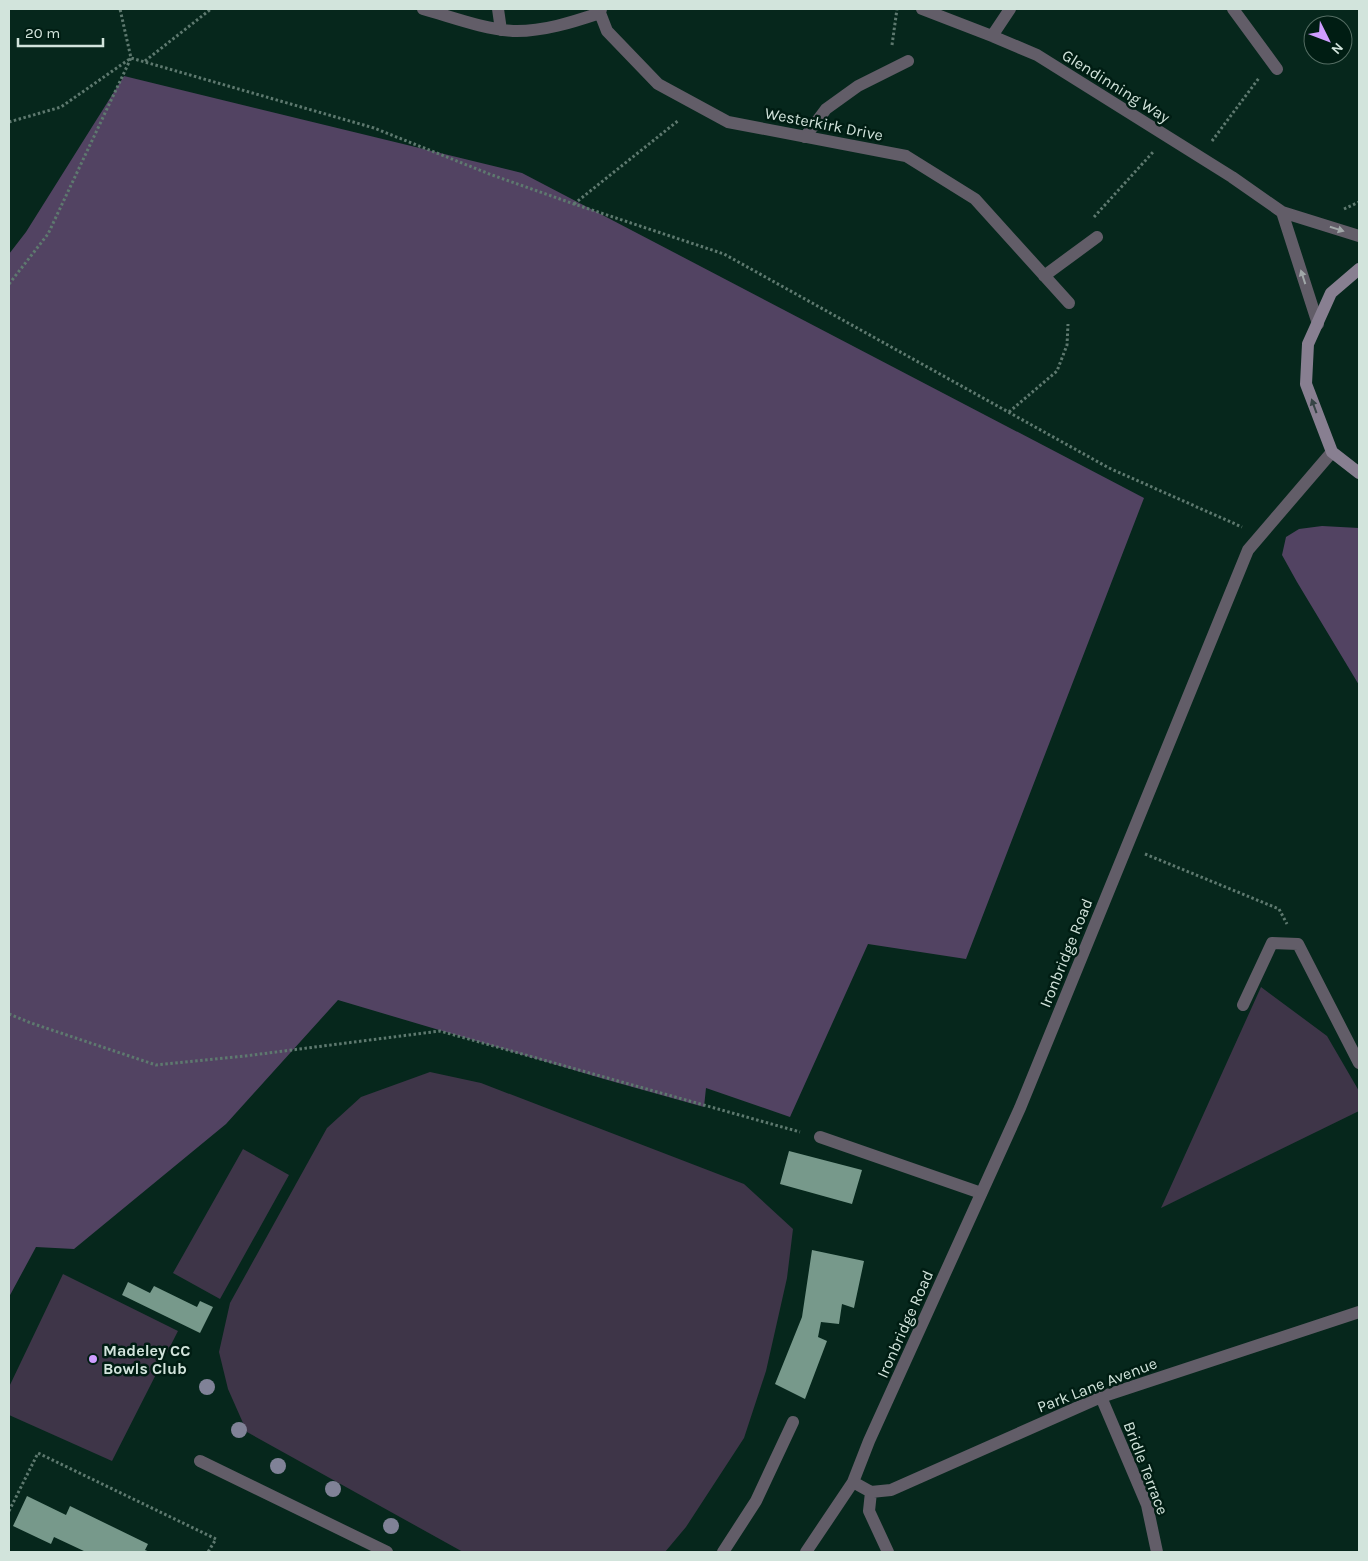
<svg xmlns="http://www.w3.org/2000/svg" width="1368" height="1561" font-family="Karla,sans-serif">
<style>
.green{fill:#3e3548}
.forest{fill:#524362}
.building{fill:#77998b}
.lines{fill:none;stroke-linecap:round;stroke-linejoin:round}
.path{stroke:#5e796f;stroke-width:3;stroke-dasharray:2.5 2.5;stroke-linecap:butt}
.service{stroke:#625d68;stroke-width:12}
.minor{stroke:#625d68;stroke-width:12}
.secondary{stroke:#887f91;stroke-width:12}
.tree{fill:#808297}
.oneway{fill:#a0a7a8}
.oneway2{fill:#364445}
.poi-dot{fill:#cf9eff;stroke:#001d13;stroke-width:2}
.labels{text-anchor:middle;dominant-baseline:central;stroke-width:5;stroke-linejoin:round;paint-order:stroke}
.street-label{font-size:16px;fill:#d2e4dc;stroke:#001d13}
.poi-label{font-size:16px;font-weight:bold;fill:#d2e4dc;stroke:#001d13;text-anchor:start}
</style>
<rect width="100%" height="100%" fill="#06271c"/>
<path class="green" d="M1261,987L1327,1036L1359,1091V1111L1161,1208Z
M430,1072L481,1083L744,1184L793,1229L787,1278L766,1371L744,1438L686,1527L665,1552H463L247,1432L228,1389L219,1352L230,1303L327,1128L361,1097Z
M243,1149L289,1175L220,1299L173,1273Z
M63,1274L178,1331L112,1461L9,1415V1387Z"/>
<path class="forest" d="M124,76L522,173L1144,498L966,959L868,944L790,1117L706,1088L704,1107L604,1079L338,1000L226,1124L74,1249L36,1247L9,1297V254L26,232Z
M1322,526L1359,528V685L1297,582L1282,555L1286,537L1299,529Z"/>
<path class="building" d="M789,1151L862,1170L852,1204L780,1184Z
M812,1250L864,1261L854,1308L842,1304L839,1324L821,1322L818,1337L827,1341L805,1399L775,1384L802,1317Z
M128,1282L150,1293L154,1286L197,1307L200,1301L213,1307L200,1333L122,1295Z
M27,1496L66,1515L70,1506L148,1544L145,1550L150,1552H86L54,1537L51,1544L13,1526Z"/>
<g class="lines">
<path class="path" d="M892,45L897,9
M145,61L211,9
M9,122L61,107L131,58L374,128L492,175L574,204L724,254L1109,468L1242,527
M1212,141L1259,78
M574,204L679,120
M1344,209L1359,202
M1094,217L1154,151
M9,284L48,234L131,58L120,9
M1009,412L1057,371L1067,345L1068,324
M1145,854L1279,909L1287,924
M9,1014L31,1023L156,1065L245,1056L440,1031L800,1132
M9,1511L38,1453L216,1539L208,1552"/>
<path class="service" d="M1233,9L1277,69
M805,137L826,109L858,86L908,61
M820,1137L981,1193
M200,1461L387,1552
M723,1552L756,1501L793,1422"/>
<path class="minor" d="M423,9C452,17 483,29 513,31C542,32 573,22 600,13
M498,9L501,30
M601,9L600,13L607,31L658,84L728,122L906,156L975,199L1069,303
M922,9L992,36L1037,55L1232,177L1282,212L1359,236
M992,36L1010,9
M1282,212L1318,324
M1044,276L1097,237
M1243,1005L1272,943L1298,944L1359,1063
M1101,1397L1147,1505L1157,1552
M853,1482L871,1492L891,1490L1101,1397L1359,1312
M871,1492L869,1511L888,1552
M806,1552L853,1482L869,1441L1020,1108L1248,550L1332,452"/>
<path class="secondary" d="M1359,269L1331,293L1308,344L1306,384L1332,452L1359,473"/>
</g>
<g class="tree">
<circle cx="207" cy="1387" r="8"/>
<circle cx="239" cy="1430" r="8"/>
<circle cx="278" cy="1466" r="8"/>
<circle cx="333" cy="1489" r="8"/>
<circle cx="391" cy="1526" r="8"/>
</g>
<defs><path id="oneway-solid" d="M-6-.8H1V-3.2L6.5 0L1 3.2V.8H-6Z" transform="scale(1.25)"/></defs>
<g class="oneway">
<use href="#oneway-solid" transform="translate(1337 229) rotate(18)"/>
<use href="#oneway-solid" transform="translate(1303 277) rotate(-108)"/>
</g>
<use class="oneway2" href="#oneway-solid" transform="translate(1314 406) rotate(-110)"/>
<circle class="poi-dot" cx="93" cy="1359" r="5"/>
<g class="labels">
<g class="street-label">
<text transform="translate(1116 86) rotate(32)">Glendinning Way</text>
<text transform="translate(824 124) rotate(11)">Westerkirk Drive</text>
<text transform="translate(1066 953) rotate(-68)">Ironbridge Road</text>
<text transform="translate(905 1324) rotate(-66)">Ironbridge Road</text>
<text transform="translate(1097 1385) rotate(-21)">Park Lane Avenue</text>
<text transform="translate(1146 1468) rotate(69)">Bridle Terrace</text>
</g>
<g class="poi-label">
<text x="103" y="1350">Madeley CC<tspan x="103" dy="18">Bowls Club</tspan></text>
</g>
</g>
<rect width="1368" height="1561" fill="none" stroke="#d2e4dc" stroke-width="20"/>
<g transform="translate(1328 40) rotate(132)"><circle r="24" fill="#001d13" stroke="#546d63"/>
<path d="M0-4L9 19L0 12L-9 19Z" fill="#cf9eff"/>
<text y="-8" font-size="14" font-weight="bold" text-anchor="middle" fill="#d2e4dc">N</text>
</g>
<path d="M18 38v8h85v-8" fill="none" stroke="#d2e4dc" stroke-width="2.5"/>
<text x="25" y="38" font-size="15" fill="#d2e4dc" stroke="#001d13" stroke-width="4" paint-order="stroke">20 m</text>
</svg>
